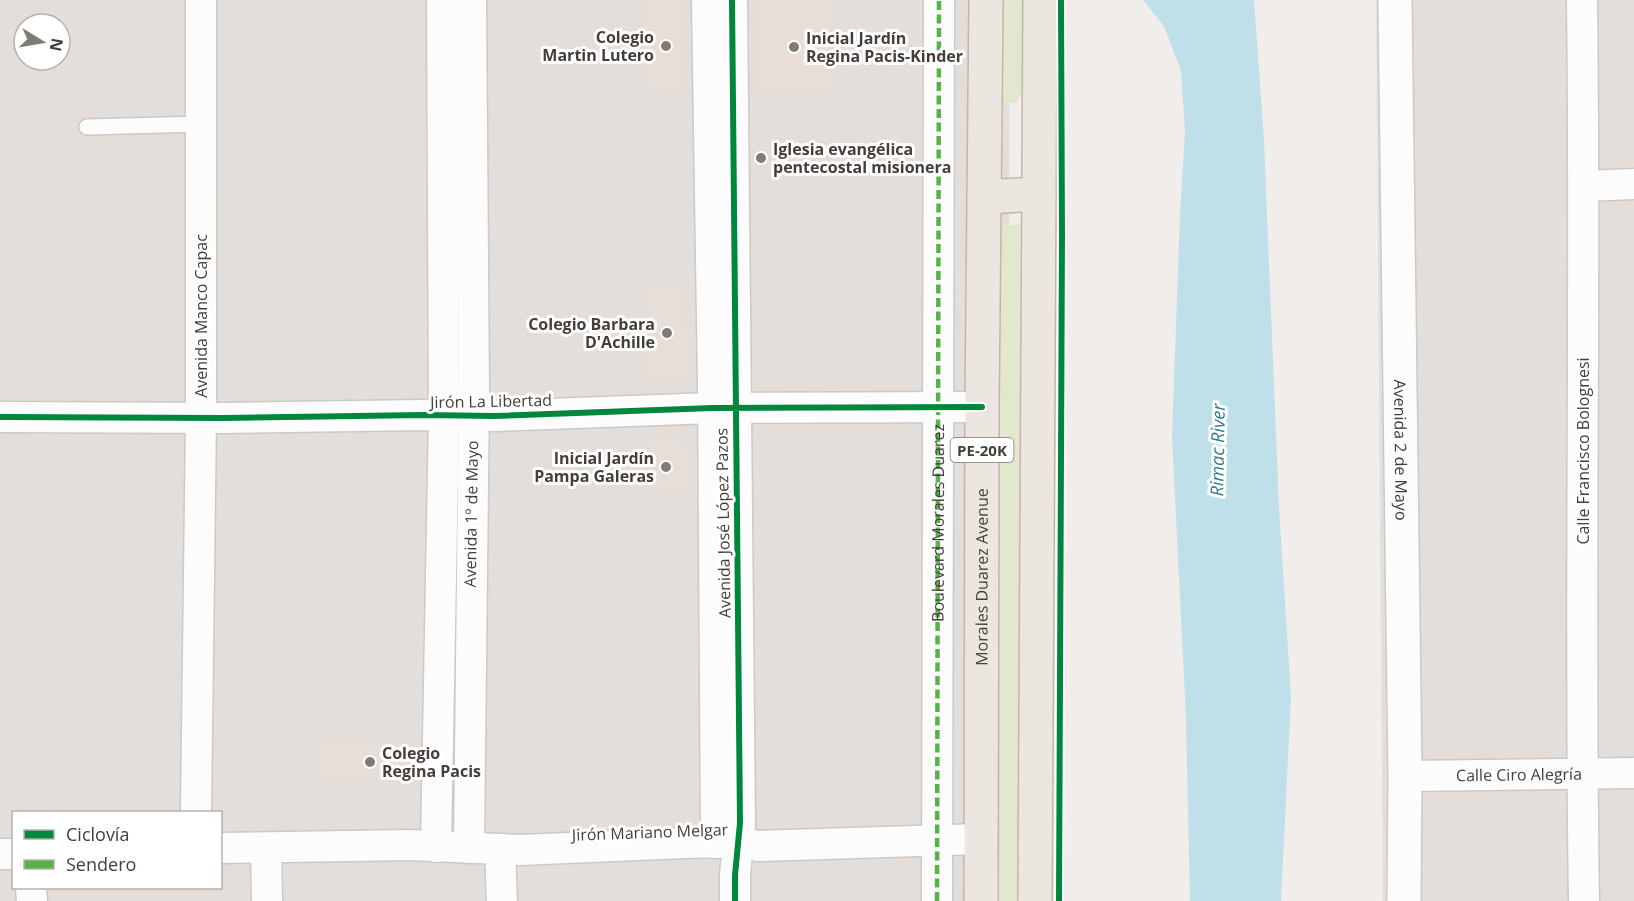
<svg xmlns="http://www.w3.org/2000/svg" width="1634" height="901" font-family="'Open Sans',sans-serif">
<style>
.residential{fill:#e3ded9;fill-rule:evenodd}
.education{fill:#e6ded7}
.grass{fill:#e2e7cd}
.water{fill:#c0e0e9}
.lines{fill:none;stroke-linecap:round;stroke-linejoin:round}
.service-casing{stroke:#ccc9c7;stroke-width:18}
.minor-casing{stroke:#ccc9c7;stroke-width:33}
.tertiary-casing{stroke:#ccc9c7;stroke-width:36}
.trunk-casing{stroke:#c5b5a9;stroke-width:36}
.service{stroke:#fdfcfc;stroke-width:15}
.minor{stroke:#fdfcfc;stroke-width:30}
.tertiary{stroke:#fdfcfc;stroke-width:33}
.trunk{stroke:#ece6e0;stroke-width:33}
.quiet{stroke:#57b346;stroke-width:4.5;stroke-dasharray:9 4.5;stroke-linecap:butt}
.cycleway-casing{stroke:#fff;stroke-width:10}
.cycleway{stroke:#00873e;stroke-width:6}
.poi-dot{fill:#817b76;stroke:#fff;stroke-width:2}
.labels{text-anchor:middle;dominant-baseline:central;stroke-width:6;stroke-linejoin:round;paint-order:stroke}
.shield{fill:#fff;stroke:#7d7774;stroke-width:1.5}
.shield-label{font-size:15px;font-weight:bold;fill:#453d38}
.poi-label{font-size:16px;font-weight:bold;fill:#453d38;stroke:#fff;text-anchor:end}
.street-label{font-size:16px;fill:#453d38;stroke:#fff}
.water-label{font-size:18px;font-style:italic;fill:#367b8f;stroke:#fff}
</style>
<rect width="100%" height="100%" fill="#f0edea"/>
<path class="residential" d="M0,0H1010L1007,901H0ZM24,24H60V60H24ZM14,812H220V888H14Z
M1376,0H1634V901H1383Z"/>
<path class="education" d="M647,0L685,1V91H646Z
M757,0H831L832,93H756Z
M686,283L688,382H648L646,284Z
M645,438H676L687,446V488H645Z
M320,744H421V780L320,779Z"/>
<path class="grass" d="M996,0H1022V93L1016,103H1005L996,93Z
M994,225H1020L1023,901H994Z"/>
<path class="water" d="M1143,0H1254L1264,140L1279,508L1291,697L1281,901H1190L1186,719L1172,437L1180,214L1185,131L1181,71L1164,26Z"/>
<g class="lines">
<defs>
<path id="service" d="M87,127L201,124"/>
<g id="minor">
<path d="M707,0L713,385L716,843"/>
<path d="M732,0L740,823L735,875V901"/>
<path d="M1582,0C1586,300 1579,601 1584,901"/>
<path d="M1584,186L1634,184"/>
<path d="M0,417L223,418L423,415L495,416L712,408L982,407"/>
<path id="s1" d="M1405,776L1634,773"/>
<path d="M196,812L201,417V0"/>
<path d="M436,847L444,415L442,0"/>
<path d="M220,848L410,845L520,850L684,843L739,842L758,846L981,839"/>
<path d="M266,848L267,901"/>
<path d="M469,848L474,392L471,0"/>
<path d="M500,849L502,901"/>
<path d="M0,854H14"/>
<path d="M31,888L32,901"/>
<path id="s2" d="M937,901L939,0"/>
</g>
<g id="tertiary">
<path id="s3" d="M1395,0L1405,776L1404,901"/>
</g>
<g id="trunk">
<path d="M984,197L1039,194"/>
<path id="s4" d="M981,901L982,407L986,0"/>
<path d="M1035,901L1040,0"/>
</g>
</defs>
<use href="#service" class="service-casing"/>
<use href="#minor" class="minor-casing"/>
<use href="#tertiary" class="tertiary-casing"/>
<use href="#trunk" class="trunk-casing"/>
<use href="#service" class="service"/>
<use href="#minor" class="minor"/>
<use href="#tertiary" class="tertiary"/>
<use href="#trunk" class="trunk"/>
<path class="quiet" d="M937,901L939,0"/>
<defs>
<path id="cycleway" d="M732,0L740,823L735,875V901
M0,417L223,418L423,415L495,416L712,408L982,407
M1059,901L1062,235L1061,0"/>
</defs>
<use href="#cycleway" class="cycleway-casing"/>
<use href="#cycleway" class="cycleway"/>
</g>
<g class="poi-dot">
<circle cx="666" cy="46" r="6"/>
<circle cx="794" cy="47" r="6"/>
<circle cx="761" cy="158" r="6"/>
<circle cx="667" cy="333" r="6"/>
<circle cx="666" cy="467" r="6"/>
<circle cx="370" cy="762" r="6"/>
</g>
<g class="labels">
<rect class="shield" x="950.5" y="438" width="63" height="24" rx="4.5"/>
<g class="shield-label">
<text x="982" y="450">PE-20K</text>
</g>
<g class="poi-label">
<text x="654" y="37">Colegio<tspan x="654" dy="18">Martin Lutero</tspan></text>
<text x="806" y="38" text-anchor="start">Inicial Jardín<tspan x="806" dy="18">Regina Pacis-Kinder</tspan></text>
<text x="773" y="149" text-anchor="start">Iglesia evangélica<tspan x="773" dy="18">pentecostal misionera</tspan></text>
<text x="655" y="324">Colegio Barbara<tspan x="655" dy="18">D'Achille</tspan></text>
<text x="654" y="458">Inicial Jardín<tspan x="654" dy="18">Pampa Galeras</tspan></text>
<text x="382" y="753" text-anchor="start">Colegio<tspan x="382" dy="18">Regina Pacis</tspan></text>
</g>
<g class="street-label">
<text transform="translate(201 316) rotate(-90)">Avenida Manco Capac</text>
<text transform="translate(491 401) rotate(-1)">Jirón La Libertad</text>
<text stroke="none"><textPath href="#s3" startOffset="450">Avenida 2 de Mayo</textPath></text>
<text transform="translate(1583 451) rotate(-90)">Calle Francisco Bolognesi</text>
<text transform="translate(471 514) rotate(-89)">Avenida 1º de Mayo</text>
<text transform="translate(723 523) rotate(-91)">Avenida José López Pazos</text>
<text stroke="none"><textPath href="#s2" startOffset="378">Boulevard Morales Duarez</textPath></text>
<text stroke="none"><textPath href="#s4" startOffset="324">Morales Duarez Avenue</textPath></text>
<text stroke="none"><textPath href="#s1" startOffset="114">Calle Ciro Alegría</textPath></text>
<text transform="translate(650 832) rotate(-2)">Jirón Mariano Melgar</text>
</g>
<g class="water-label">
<text transform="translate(1217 450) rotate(-89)">Rimac River</text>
</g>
</g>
<rect x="12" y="811" width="210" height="78" fill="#ffffff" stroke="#b5b1af" stroke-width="1.5"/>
<rect x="24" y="830" width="30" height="9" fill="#00873e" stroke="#b5b1af" stroke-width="1.5"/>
<text x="66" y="841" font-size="18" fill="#453d38">Ciclovía</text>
<rect x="24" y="860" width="30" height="9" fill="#57b346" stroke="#b5b1af" stroke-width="1.5"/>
<text x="66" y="871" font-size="18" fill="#453d38">Sendero</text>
<g transform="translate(42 42) rotate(101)"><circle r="28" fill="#ffffff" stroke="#b5b1af" stroke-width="1.5"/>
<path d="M0-4.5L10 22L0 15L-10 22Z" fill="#817b76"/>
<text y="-9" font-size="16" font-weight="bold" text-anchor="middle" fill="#453d38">N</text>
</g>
</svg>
